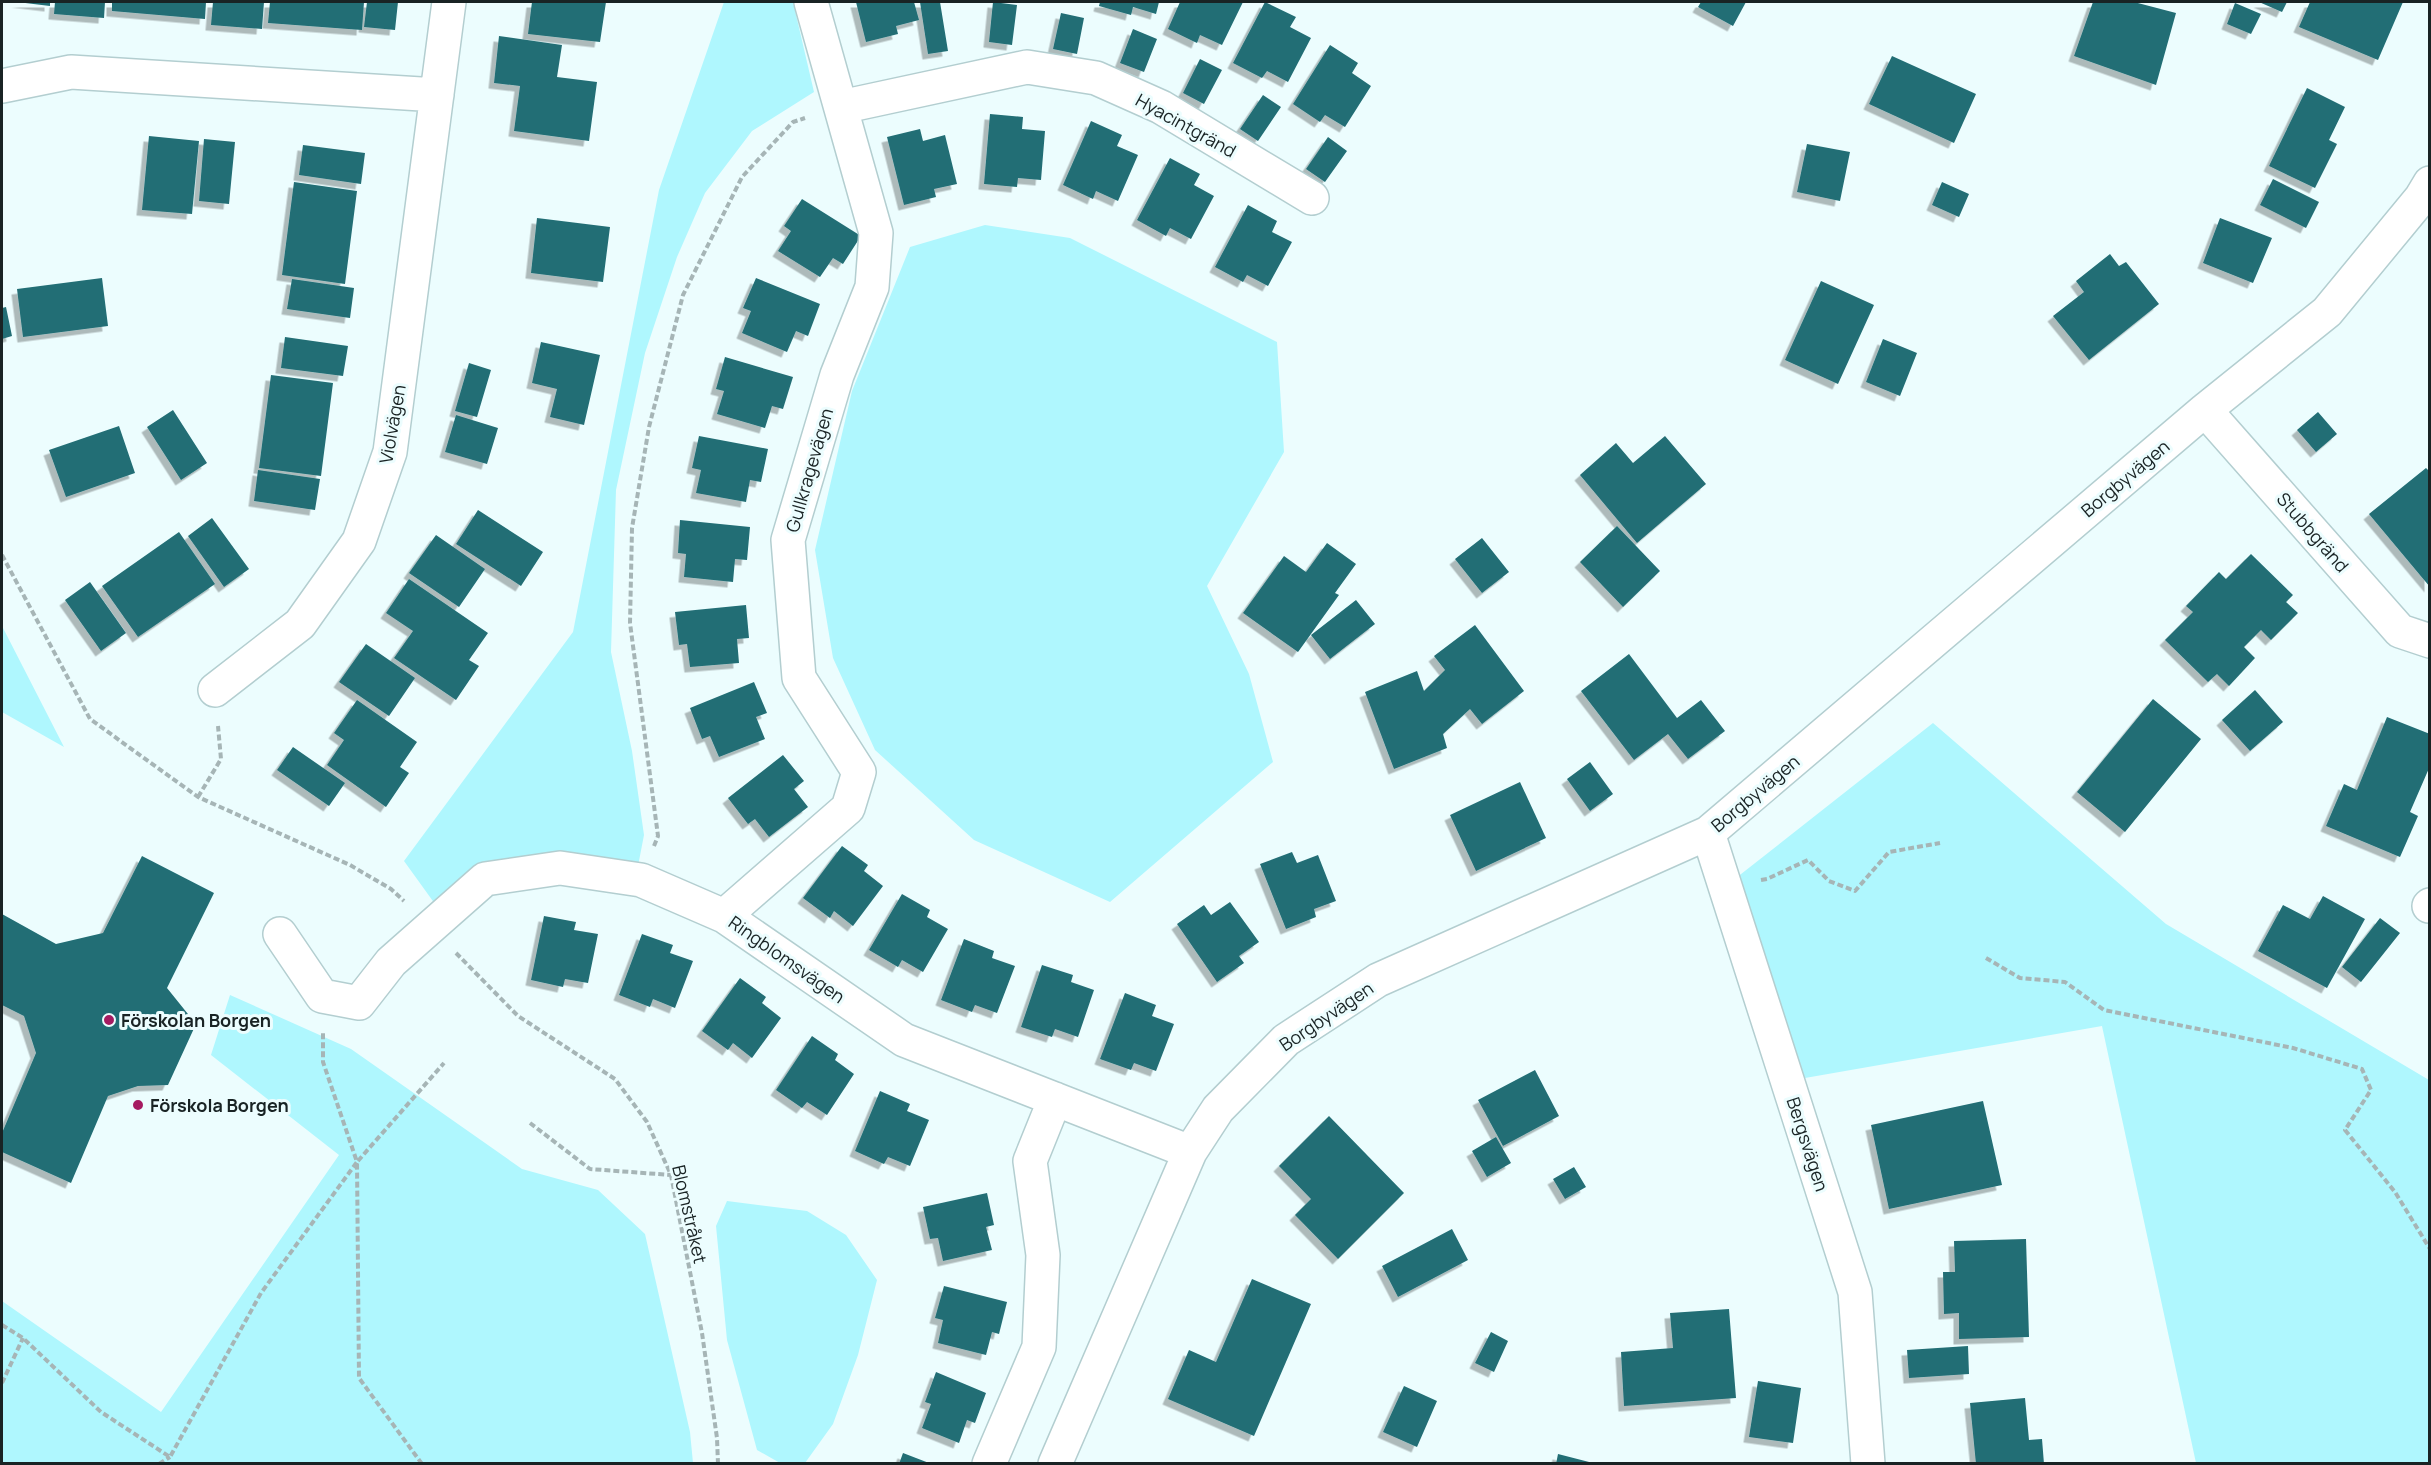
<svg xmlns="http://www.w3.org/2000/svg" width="2431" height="1465" font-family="Manrope,sans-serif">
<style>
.green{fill:#aff7fe}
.building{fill:#226e75;filter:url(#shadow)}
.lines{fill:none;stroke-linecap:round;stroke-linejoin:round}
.minor-casing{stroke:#b3ced0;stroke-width:36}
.path{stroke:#a6b5b6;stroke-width:4;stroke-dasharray:6 3;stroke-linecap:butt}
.minor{stroke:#fff;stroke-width:33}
.poi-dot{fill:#a51b61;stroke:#ecfdfe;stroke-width:2}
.labels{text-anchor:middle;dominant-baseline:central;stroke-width:6;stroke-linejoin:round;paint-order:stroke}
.street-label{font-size:18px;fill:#192324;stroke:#ecfdfe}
.poi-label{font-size:18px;font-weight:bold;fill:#192324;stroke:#ecfdfe;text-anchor:start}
</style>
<defs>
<filter id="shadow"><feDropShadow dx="-5.5" dy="5.5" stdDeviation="0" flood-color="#0004"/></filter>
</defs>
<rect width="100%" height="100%" fill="#ecfdfe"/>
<path class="green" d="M724,2H793L814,92L752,131L705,193L677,257L645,353L616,490L611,652L632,751L644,835L638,866L557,856L497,860L468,876L435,904L404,861L573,632L659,190Z
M985,225L1070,238L1277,342L1284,452L1207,586L1249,674L1273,762L1110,902L974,840L875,750L833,658L815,550L852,391L910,247Z
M2,626L64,747L2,712Z
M1933,723L2166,924L2429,1080V1463H2196L2102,1026L1805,1078L1736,878Z
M230,995L351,1049L522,1169L598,1190L645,1234L690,1432L693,1463H2V1301L161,1412L339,1155L211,1055Z
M727,1201L807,1211L846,1235L877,1280L858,1355L833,1424L805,1463H780L757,1450L727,1340L716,1226Z"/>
<path class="building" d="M17,2H50V6Z
M55,2H105L104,18L54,14Z
M112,2H206L205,19L112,11Z
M213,2H264L262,29L211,25Z
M270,2H364L362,30L268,23Z
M367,2H398L395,30L364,27Z
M532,2H606L600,42L528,34Z
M856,2H914L919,20L896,26L898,34L866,42Z
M920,2H940L948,51L928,54Z
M993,2L1017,5L1012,45L989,42Z
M1100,2H1159L1156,14L1133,7L1131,15L1099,6Z
M1180,2H1243L1222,45L1200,35L1197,43L1168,29Z
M1265,2L1296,17L1290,27L1311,38L1288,82L1267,71L1262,78L1233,63Z
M1701,2H1746L1733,26L1698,7Z
M2093,2H2134L2176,13L2156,85L2074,56Z
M2259,2H2287L2282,12Z
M2310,2H2403L2378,60L2299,27Z
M2235,3L2261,14L2251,34L2227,24Z
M1061,13L1084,18L1077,54L1053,49Z
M1133,29L1157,39L1144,72L1120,63Z
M499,36L562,45L557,77L597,82L589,141L514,131L520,86L494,83Z
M1330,45L1358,63L1352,73L1371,86L1345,127L1325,115L1320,122L1293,104Z
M1892,56L1976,94L1954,143L1869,104Z
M1200,59L1222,70L1204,104L1183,93Z
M2307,88L2345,107L2329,140L2337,144L2315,188L2269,166Z
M1263,95L1281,107L1258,141L1240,129Z
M990,114L1023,117L1022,129L1045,131L1041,180L1018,178L1017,187L984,184Z
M1091,121L1122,135L1117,146L1138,155L1118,201L1096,191L1093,199L1063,185Z
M920,129L923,141L945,135L957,184L934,189L936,197L904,205L887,137Z
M149,136L199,141L192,214L142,210Z
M1328,137L1347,151L1325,182L1306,169Z
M204,139L235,142L229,204L199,201Z
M1807,144L1850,152L1840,201L1797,192Z
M303,145L365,153L361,184L299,175Z
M1170,158L1200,174L1194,185L1214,196L1191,239L1170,228L1166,236L1137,220Z
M2273,179L2319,202L2306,228L2260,205Z
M294,182L357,191L345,284L282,275Z
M1942,182L1969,194L1959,217L1932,205Z
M802,199L861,236L843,264L833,258L820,277L778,251L791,231L784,226Z
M1248,205L1277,221L1272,232L1292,242L1268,286L1247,275L1243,282L1215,267Z
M537,218L610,227L603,282L531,273Z
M2220,218L2272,238L2253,283L2203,263Z
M2110,254L2119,266L2126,262L2159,304L2089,360L2053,316L2084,292L2076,281Z
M102,278L108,326L23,337L17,289Z
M756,278L820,304L808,336L796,331L787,352L742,333L751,311L743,308Z
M292,279L354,288L350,318L287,309Z
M1821,281L1874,305L1838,384L1785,360Z
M6,307L12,336L2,339V308Z
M285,337L348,346L343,376L281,368Z
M1883,339L1917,353L1900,396L1866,382Z
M541,342L600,355L584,425L550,417L557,389L532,383Z
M725,357L793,377L783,409L772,406L765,428L717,414L724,391L716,389Z
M469,363L491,370L477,417L455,411Z
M271,375L333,383L321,476L259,468Z
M173,410L207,463L181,480L147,427Z
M2318,412L2337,434L2316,452L2297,430Z
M456,415L498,428L487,464L445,452Z
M119,426L135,473L66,497L49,450Z
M699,436L768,449L761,482L750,480L746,502L696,493L701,470L692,468Z
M1665,436L1706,484L1637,543L1580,475L1616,443L1633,463Z
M2426,468L2430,472V587L2369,514Z
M258,470L320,479L315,510L254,501Z
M478,510L543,552L521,586L456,544Z
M212,518L249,569L224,587L188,536Z
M680,520L750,527L747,560L735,559L733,582L684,577L686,554L678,553Z
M1617,526L1660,571L1623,607L1580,562Z
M179,532L215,584L138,637L102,586Z
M436,535L485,569L459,607L409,573Z
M1482,538L1509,572L1482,593L1455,559Z
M1327,543L1356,564L1335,593L1339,595L1298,652L1243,613L1284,556L1306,572Z
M2251,554L2293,595L2286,602L2298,613L2271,640L2261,630L2244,647L2255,658L2229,686L2217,674L2208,682L2165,640L2193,612L2186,606L2219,572L2226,579Z
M409,579L488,633L469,660L479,666L456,700L394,658L413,631L386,613Z
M90,582L126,633L101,651L65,600Z
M1356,600L1375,624L1330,659L1311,635Z
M746,605L749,638L737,639L739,663L690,667L687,644L679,645L675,612Z
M1475,625L1524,691L1482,724L1470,709L1443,734L1447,748L1394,769L1365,692L1417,671L1424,691L1445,670L1434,656Z
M366,644L415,678L389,716L339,682Z
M1629,654L1677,718L1701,700L1725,731L1688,759L1668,734L1634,760L1581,691Z
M754,682L767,713L756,717L765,739L719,757L710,736L702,739L690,708Z
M2255,690L2283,722L2250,751L2222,720Z
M2153,699L2201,739L2125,832L2077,792Z
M357,700L417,742L400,767L409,773L386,807L327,765L344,740L334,733Z
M2387,717L2430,734V766L2410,812L2418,816L2400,857L2326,826L2344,784L2357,790Z
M293,747L345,783L329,806L277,770Z
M783,755L804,781L794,789L808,807L769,837L755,819L748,824L728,798Z
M1590,762L1613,794L1590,811L1567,779Z
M1520,782L1546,838L1476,871L1450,815Z
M842,846L868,865L864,871L883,886L853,926L834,911L830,918L803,898Z
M1292,852L1297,863L1318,855L1336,901L1314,909L1316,917L1286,929L1260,864Z
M142,856L214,893L167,988L196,1024L168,1085L138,1086L108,1096L71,1183L2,1152V1133L36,1053L24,1016L2,1005V914L56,944L103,933Z
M902,894L930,910L927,917L948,929L923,972L902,960L898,967L869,950Z
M2323,896L2365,919L2327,988L2258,951L2283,905L2310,919Z
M1230,902L1259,942L1239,956L1244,963L1217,982L1177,924L1204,905L1211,915Z
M544,916L576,922L574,930L598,934L588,983L565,979L563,987L531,980Z
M2380,918L2400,933L2361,982L2342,967Z
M642,934L673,945L670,953L693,961L675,1008L653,999L650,1007L619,995Z
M964,939L994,951L992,958L1015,966L997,1013L975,1005L972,1012L941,1000Z
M1042,965L1073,975L1071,982L1094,990L1078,1037L1055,1029L1052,1037L1021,1027Z
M740,978L766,997L762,1003L781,1018L752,1058L733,1043L728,1050L702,1031Z
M1125,993L1156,1005L1152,1016L1174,1024L1156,1071L1134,1063L1131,1070L1100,1059Z
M812,1036L838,1054L835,1060L854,1074L827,1115L807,1102L802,1108L776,1090Z
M1535,1070L1559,1116L1503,1146L1478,1100Z
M880,1091L910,1104L907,1111L929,1120L910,1166L888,1157L884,1164L855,1151Z
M1983,1101L2002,1185L1889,1209L1871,1125Z
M1329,1116L1404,1193L1338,1259L1295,1215L1311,1199L1279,1166Z
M1496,1137L1511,1163L1487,1177L1472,1151Z
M1574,1167L1586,1187L1565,1199L1553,1179Z
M987,1193L994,1225L986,1227L992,1250L943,1261L938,1238L930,1239L923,1207Z
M1452,1229L1468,1260L1398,1297L1382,1266Z
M2026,1239L2029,1337L1959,1339V1313L1944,1314L1943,1272H1955L1954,1241Z
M1252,1279L1311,1304L1254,1436L1168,1399L1189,1350L1216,1362Z
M944,1286L1007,1302L999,1334L992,1332L986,1355L938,1343L943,1320L935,1318Z
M1729,1309L1736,1398L1624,1406L1621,1352L1673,1348L1670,1313Z
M1491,1332L1508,1341L1494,1372L1475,1363Z
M1968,1346L1969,1374L1909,1378L1907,1350Z
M936,1372L986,1393L975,1423L967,1420L959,1443L922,1428L931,1404L925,1402Z
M1758,1381L1801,1388L1793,1443L1749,1437Z
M1404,1386L1437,1401L1417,1447L1383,1432Z
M2025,1398L2029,1440L2042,1439L2044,1464H1976L1970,1403Z
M903,1453L929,1463V1464H899Z
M1558,1454L1593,1463L1592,1464H1556Z"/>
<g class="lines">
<defs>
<path id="minor" d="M2,86L71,72L437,95
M841,107L1027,67L1096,78L1161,107L1312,198
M2205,410L2400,631L2430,641
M215,690L300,624L359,541L390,452L449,2
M1708,833L1855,1292L1868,1464
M2429,906L2430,905
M724,916L848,808L859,772L799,678L788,540L837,375L872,287L876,233L811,2
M280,934L322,996L359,1003L391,962L485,879L560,868L641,880L724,916L904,1040L1190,1152
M989,1464L1039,1347L1043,1255L1030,1161L1055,1099
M1055,1464L1190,1152L1218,1109L1286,1040L1378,980L1708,833L2205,410L2327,312L2421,198L2430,183"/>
</defs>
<use href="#minor" class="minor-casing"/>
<path class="path" d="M2,555L90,719L198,797L350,865L391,889L404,901
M198,797L221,759L218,726
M654,846L658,836L630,623L632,528L649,427L683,295L742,177L793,122L805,118
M1761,880L1767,879L1808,860L1829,881L1855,891L1889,852L1940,843
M456,953L518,1016L615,1079L647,1122L671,1175L702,1333L717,1438L718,1464
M1986,958L2020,978L2065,982L2104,1010L2293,1048L2362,1069L2371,1090L2345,1130L2395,1192L2430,1249
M530,1123L590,1169L671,1175
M2,1325L23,1338L101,1412L170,1457L261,1293L357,1162L323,1062V1033
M2,1383L23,1338
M159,1464L170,1457
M422,1464L359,1378L357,1162L444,1063"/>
<use href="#minor" class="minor"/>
</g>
<g class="poi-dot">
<circle cx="109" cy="1020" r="6"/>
<circle cx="138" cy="1105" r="6"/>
</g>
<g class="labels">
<g class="street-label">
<text transform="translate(1186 125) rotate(29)">Hyacintgränd</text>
<text transform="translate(392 424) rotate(-80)">Violvägen</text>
<text transform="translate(809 470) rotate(-74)">Gullkragevägen</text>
<text transform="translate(2125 478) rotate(-40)">Borgbyvägen</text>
<text transform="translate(2313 532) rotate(49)">Stubbgränd</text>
<text transform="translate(1755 793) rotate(-40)">Borgbyvägen</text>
<text transform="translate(787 959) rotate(35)">Ringblomsvägen</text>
<text transform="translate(1326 1016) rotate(-34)">Borgbyvägen</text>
<text transform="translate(1808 1144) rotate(72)">Bergsvägen</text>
<text transform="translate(690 1214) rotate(77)">Blomstråket</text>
</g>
<g class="poi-label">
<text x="121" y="1020">Förskolan Borgen</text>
<text x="150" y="1105">Förskola Borgen</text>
</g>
</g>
<rect width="2431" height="1465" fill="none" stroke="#192324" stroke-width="6"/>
</svg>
